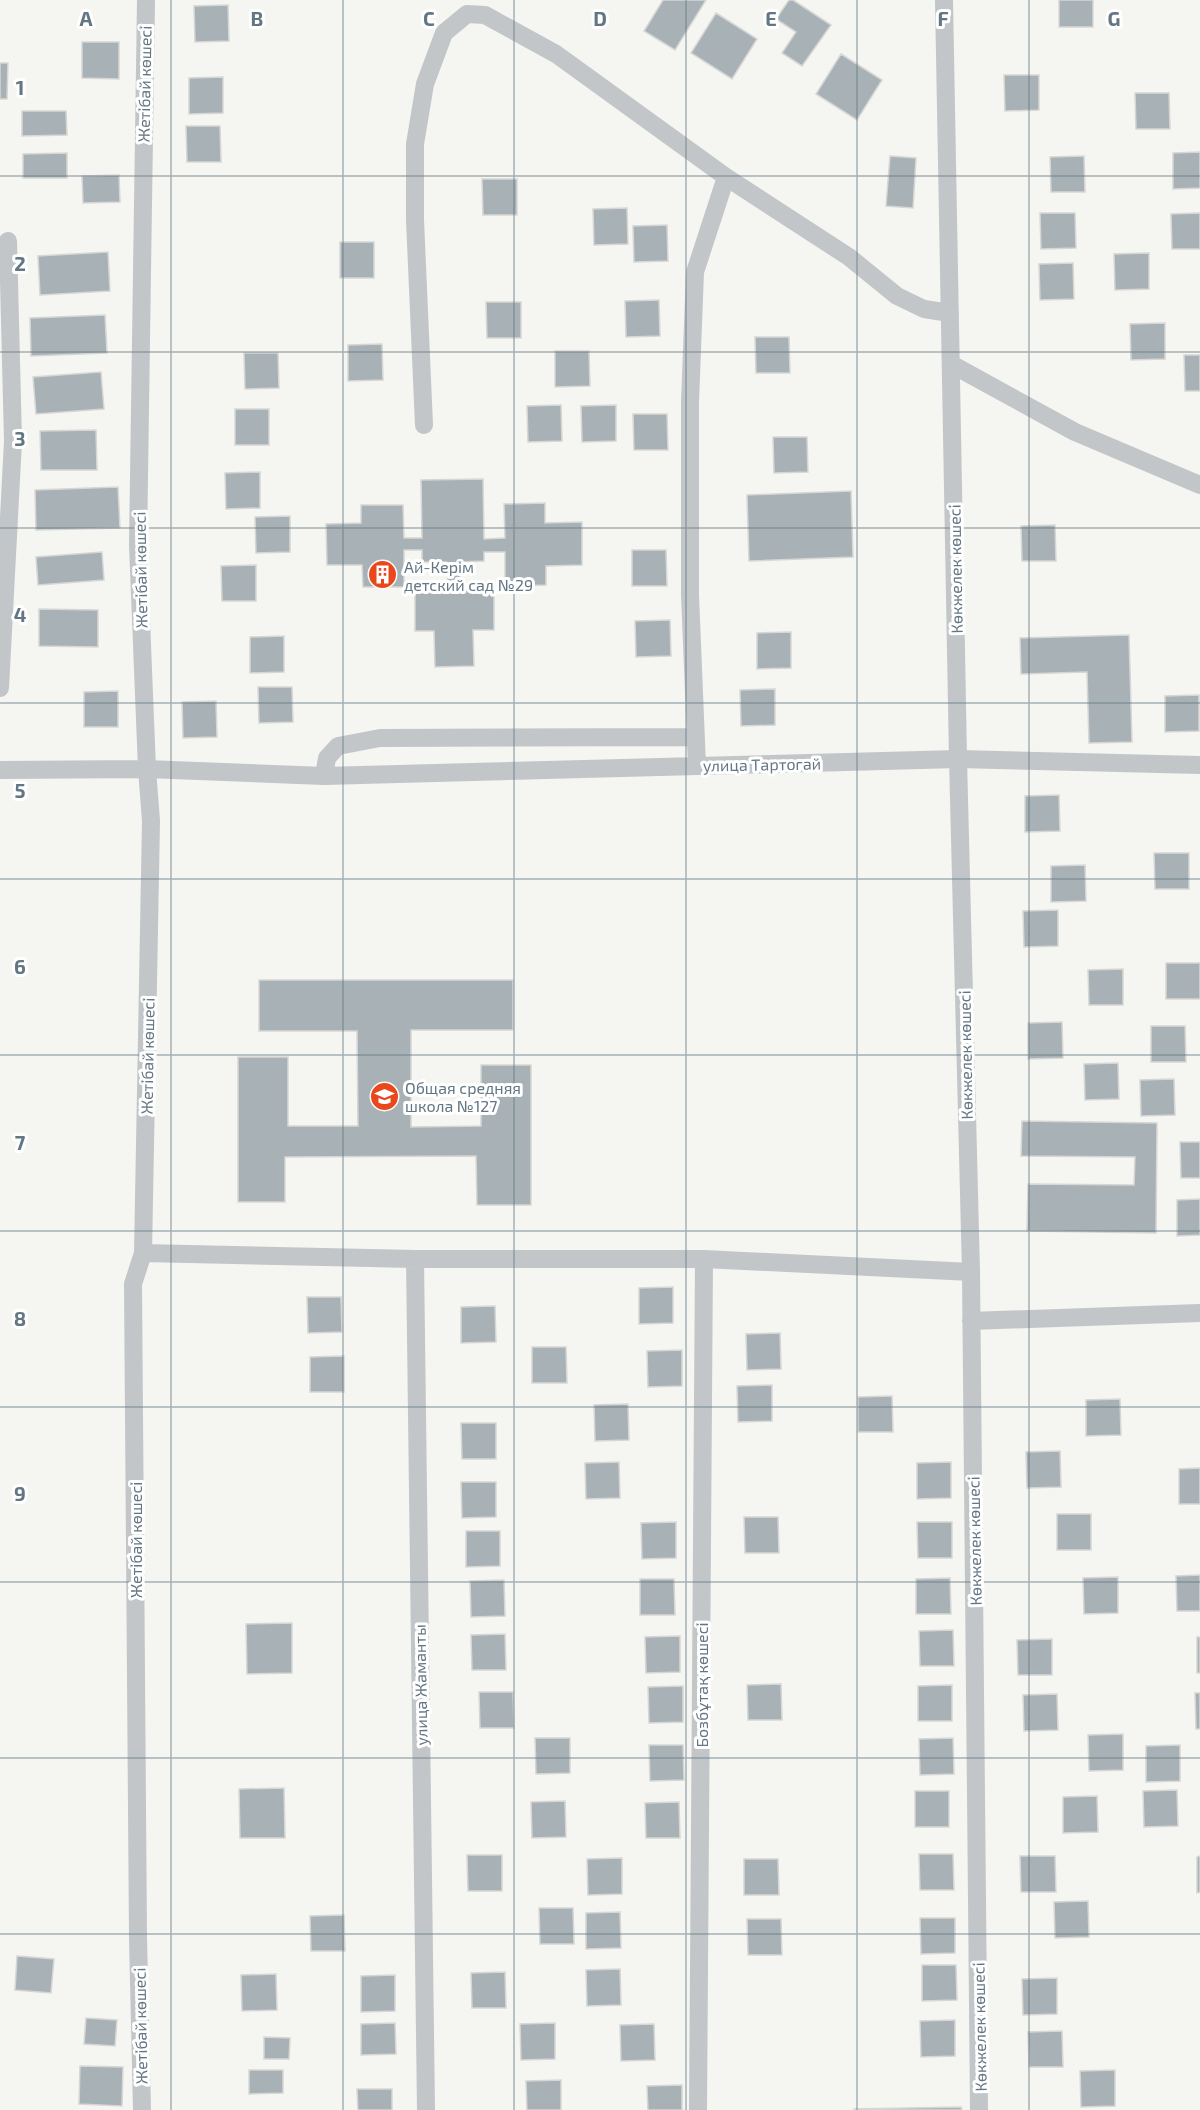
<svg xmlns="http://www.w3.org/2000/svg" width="1200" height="2110" font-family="'Exo 2',sans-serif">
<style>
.building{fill:#a8b1b6;stroke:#d6d6d4;stroke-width:1.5}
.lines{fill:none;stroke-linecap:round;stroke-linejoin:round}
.minor{stroke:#c2c6c9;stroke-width:18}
.grid{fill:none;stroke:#637683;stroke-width:1.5;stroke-opacity:0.55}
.labels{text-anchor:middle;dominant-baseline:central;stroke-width:6;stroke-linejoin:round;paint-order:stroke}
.street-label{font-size:16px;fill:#637683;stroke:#fff}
.poi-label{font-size:16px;fill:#637683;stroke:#fff;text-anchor:start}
.grid-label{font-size:20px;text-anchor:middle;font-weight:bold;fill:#637683;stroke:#fff;stroke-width:6;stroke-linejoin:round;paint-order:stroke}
</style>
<rect width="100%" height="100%" fill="#f5f5f1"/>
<path class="building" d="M663,0H706L675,50L644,31Z
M789,0H793L831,25L802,66L782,53L796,32L776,19Z
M1059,0H1093V27H1059Z
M228,5L229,41L195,42L194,6Z
M716,13L757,39L732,79L691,53Z
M82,42H119V79L82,78Z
M841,54L882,80L857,120L816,94Z
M0,63H8L7,99H0Z
M1004,75H1039V110L1005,111Z
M223,77V113L189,114V78Z
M1135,93H1169L1170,129H1136Z
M22,111H66L67,135L22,136Z
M186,126H220L221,162H187Z
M1200,152V188L1173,189V153Z
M67,153V178H23V154Z
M890,156L916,158L913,208L886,206Z
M1084,156L1085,192H1051L1050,157Z
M119,175L120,202L83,203L82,176Z
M482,179H517V215H483Z
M627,208L628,244L594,245L593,209Z
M1040,213H1075L1076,248L1041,249Z
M1200,213V249H1172L1171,214Z
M667,225L668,261L634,262L633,226Z
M340,242H374V278H340Z
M108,252L110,291L40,295L38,256Z
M1149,253V289L1115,290L1114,254Z
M1073,263L1074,299L1040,300L1039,264Z
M659,300L660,336L626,337L625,301Z
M486,302H521V338H487Z
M105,315L107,353L31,356L30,318Z
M1165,323V359L1131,360L1130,324Z
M755,337H789L790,373H756Z
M382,344L383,380L348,381V345Z
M555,351H589L590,386L555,387Z
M244,353H278L279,388L245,389Z
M1184,355H1200V391H1185Z
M101,372L104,409L36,414L33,377Z
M561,405L562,441L528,442L527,406Z
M616,405V441L582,442L581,406Z
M235,409H269V445H235Z
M633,414H667L668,450H634Z
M96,430L97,470H41L40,431Z
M773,437H807L808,472L774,473Z
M260,472V508L226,509L225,473Z
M483,479L484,539L505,538L504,504L545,503V523L582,522V565L546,566V585L505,586V552H484V561L460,562V590L494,589V630H473L474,666L435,667L434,631H415V590H448L447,562H422V550H404V587H363L362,565H327L326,524L361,523V505H403L404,538H422L421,480Z
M118,487L120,528L36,530L35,490Z
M851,491L853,557L749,561L747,495Z
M290,516V552L256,553L255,517Z
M1055,525L1056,561H1022L1021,526Z
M632,550H666L667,586H632Z
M102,552L104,580L38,585L36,557Z
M256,565V601H222L221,566Z
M39,609L98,610V647L39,646Z
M670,620L671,656L636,657L635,621Z
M791,632V668L757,669V633Z
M1129,635L1132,742L1089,743L1087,672L1021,674L1020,638Z
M284,636V672L250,673V637Z
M258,687H292L293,722L259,723Z
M775,689V725L741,726L740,690Z
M118,691V727H84V692Z
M1199,695V731L1165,732V696Z
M216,701L217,737L183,738L182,702Z
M1059,795L1060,831L1025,832V796Z
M1154,853H1189V889H1155Z
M1085,865L1086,901L1051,902V866Z
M1058,910V946L1024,947L1023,911Z
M1166,963H1200V999H1166Z
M1123,969V1005H1089L1088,970Z
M259,980H513V1030H411V1127L481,1126V1065H531V1205H477L476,1156L285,1157V1202H238V1057H288V1126H358L357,1031H259Z
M1062,1022L1063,1058L1028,1059V1023Z
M1151,1026H1185L1186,1062H1151Z
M1118,1063L1119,1099L1085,1100L1084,1064Z
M1174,1079L1175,1115L1141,1116L1140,1080Z
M1022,1121L1157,1123L1156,1233L1027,1231L1028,1184L1134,1185L1135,1157L1021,1156Z
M1180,1142H1200V1178H1181Z
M1200,1199V1235L1177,1236V1200Z
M673,1287V1323L639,1324V1288Z
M307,1297H341L342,1332L308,1333Z
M495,1306L496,1342L461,1343V1307Z
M780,1333L781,1369L747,1370L746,1334Z
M532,1347H566L567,1383H532Z
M682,1350V1386L648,1387L647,1351Z
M344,1356V1392H310V1357Z
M772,1385V1421L738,1422L737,1386Z
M892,1396L893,1432H858V1397Z
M1120,1399L1121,1435L1086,1436V1400Z
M628,1404L629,1440L595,1441L594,1405Z
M461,1423H496V1459H462Z
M1060,1451L1061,1487L1027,1488L1026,1452Z
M619,1462L620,1498L586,1499L585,1463Z
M951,1462V1498L917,1499V1463Z
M1200,1468V1504H1179V1469Z
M461,1482H496V1517L462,1518Z
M1057,1514H1091V1550H1057Z
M744,1517H778L779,1553H745Z
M676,1522V1558L642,1559L641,1523Z
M917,1522H952V1558H918Z
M466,1531H500V1566L466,1567Z
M1200,1575V1611H1177L1176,1576Z
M1118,1577V1613L1084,1614L1083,1578Z
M950,1578L951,1614H916V1579Z
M640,1579H674L675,1615H640Z
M504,1580L505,1616L471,1617L470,1581Z
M292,1623V1673L247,1674L246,1624Z
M953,1630L954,1666H920L919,1631Z
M505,1634L506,1670H472L471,1635Z
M680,1636V1672L646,1673L645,1637Z
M1197,1637H1200V1673H1197Z
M1052,1639V1675H1018L1017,1640Z
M781,1684L782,1720H748L747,1685Z
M952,1685V1721H918V1686Z
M683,1686V1722L649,1723L648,1687Z
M479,1692H513L514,1728H480Z
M1195,1693H1200V1729H1196Z
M1057,1694L1058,1730L1024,1731L1023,1695Z
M1123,1734V1770L1089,1771L1088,1735Z
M535,1738H570V1773L536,1774Z
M953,1738L954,1774L920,1775L919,1739Z
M649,1745H683L684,1780L650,1781Z
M1180,1745V1781L1146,1782V1746Z
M284,1788L285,1838H240L239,1789Z
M1177,1790L1178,1826L1144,1827L1143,1791Z
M915,1791H949V1827H915Z
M1097,1796L1098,1832L1063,1833V1797Z
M565,1801L566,1837L532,1838L531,1802Z
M679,1802L680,1838H646L645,1803Z
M919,1854H953L954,1890H920Z
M467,1855H502V1891H468Z
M1020,1856H1055L1056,1892H1021Z
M1200,1856V1892L1197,1893V1857Z
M622,1858V1894L588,1895L587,1859Z
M744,1859H778L779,1895H744Z
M1088,1901L1089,1937L1055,1938L1054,1902Z
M539,1908H573L574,1944H540Z
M620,1912L621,1948L586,1949V1913Z
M344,1915L345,1951H311L310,1916Z
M920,1918H955V1953L921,1954Z
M747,1919H781L782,1955H748Z
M17,1956L54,1959L51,1993L15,1990Z
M922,1965H956L957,2000L922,2001Z
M620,1969L621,2005L587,2006L586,1970Z
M505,1972L506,2008H472L471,1973Z
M276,1974L277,2010L242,2011L241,1975Z
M395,1975V2011L361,2012V1976Z
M1057,1978V2014L1023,2015L1022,1979Z
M86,2018L117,2020L115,2046L84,2044Z
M955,2020V2056L921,2057L920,2021Z
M395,2023L396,2054L361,2055V2024Z
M555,2023V2059L521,2060L520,2024Z
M654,2024L655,2060L621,2061L620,2025Z
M1062,2031L1063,2067H1029L1028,2032Z
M264,2037L290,2038L289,2059H264Z
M80,2066L123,2067L122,2106L79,2104Z
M249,2070H283V2093L249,2094Z
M1115,2070V2106L1081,2107L1080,2071Z
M561,2080V2110H527L526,2081Z
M682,2085V2110H648L647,2086Z
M357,2089H392V2110H358Z
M961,2107L962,2110H854V2109Z"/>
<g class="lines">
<path class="minor" d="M944,0L958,759L971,1272L979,2110
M951,364L1075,432L1200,485
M424,425L415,220V144L425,84L444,33L467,14L485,15L556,54L726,177L849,257L897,296L924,309L950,313
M0,688L13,441L8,241
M697,766L690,595V402L695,272L726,177
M0,770L147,769L324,776L958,759L1200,765
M324,776L327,758L338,746L380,738L695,737
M143,1253L415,1259H704L971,1272
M415,1259L426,2110
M971,1321L1200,1313
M142,2110L138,1938L133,1284L143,1253L151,821L147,769L138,545L146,0
M698,2110L704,1259"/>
</g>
<path class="grid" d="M171,0V2110M343,0V2110M514,0V2110M686,0V2110M857,0V2110M1029,0V2110M0,176H1200M0,352H1200M0,528H1200M0,703H1200M0,879H1200M0,1055H1200M0,1231H1200M0,1407H1200M0,1582H1200M0,1758H1200M0,1934H1200"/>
<defs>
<symbol id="building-disc" viewBox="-11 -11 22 22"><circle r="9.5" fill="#e9481d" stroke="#fff"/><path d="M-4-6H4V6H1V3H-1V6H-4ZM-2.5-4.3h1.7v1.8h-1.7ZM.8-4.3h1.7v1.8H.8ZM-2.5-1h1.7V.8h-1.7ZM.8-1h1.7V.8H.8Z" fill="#fff"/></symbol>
<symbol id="school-disc" viewBox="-11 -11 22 22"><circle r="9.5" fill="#e9481d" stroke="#fff"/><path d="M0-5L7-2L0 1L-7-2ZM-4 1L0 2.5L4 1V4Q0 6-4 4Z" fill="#fff"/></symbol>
</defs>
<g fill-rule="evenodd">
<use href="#building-disc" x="366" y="558" width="33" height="33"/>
<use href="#school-disc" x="368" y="1080" width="33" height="33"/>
</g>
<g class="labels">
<g class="street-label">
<text transform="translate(144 84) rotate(-89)">Жетібай көшесі</text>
<text transform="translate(955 569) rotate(-91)">Көкжелек көшесі</text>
<text transform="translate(140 570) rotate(-91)">Жетібай көшесі</text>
<text transform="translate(762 764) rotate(-1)">улица Тартогай</text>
<text transform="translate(965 1055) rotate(-91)">Көкжелек көшесі</text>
<text transform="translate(147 1056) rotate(-89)">Жетібай көшесі</text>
<text transform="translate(135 1540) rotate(-90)">Жетібай көшесі</text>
<text transform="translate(974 1541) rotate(-91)">Көкжелек көшесі</text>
<text transform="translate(420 1685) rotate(-91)">улица Жаманты</text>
<text transform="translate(701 1685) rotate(-90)">Бозбұтақ көшесі</text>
<text transform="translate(140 2026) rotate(-91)">Жетібай көшесі</text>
<text transform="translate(979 2027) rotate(-91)">Көкжелек көшесі</text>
</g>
<g class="poi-label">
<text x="404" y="566">Ай-Керім<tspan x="404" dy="18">детский сад №29</tspan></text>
<text x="405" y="1087">Общая средняя<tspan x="405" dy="18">школа №127</tspan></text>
</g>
</g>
<g class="grid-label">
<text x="86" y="26">A</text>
<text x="257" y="26">B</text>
<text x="429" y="26">C</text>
<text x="600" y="26">D</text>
<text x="771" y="26">E</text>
<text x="943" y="26">F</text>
<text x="1114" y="26">G</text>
<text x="20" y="95">1</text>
<text x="20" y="271">2</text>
<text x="20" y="446">3</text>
<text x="20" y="622">4</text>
<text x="20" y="798">5</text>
<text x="20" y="974">6</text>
<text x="20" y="1150">7</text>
<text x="20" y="1326">8</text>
<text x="20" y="1501">9</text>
</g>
</svg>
